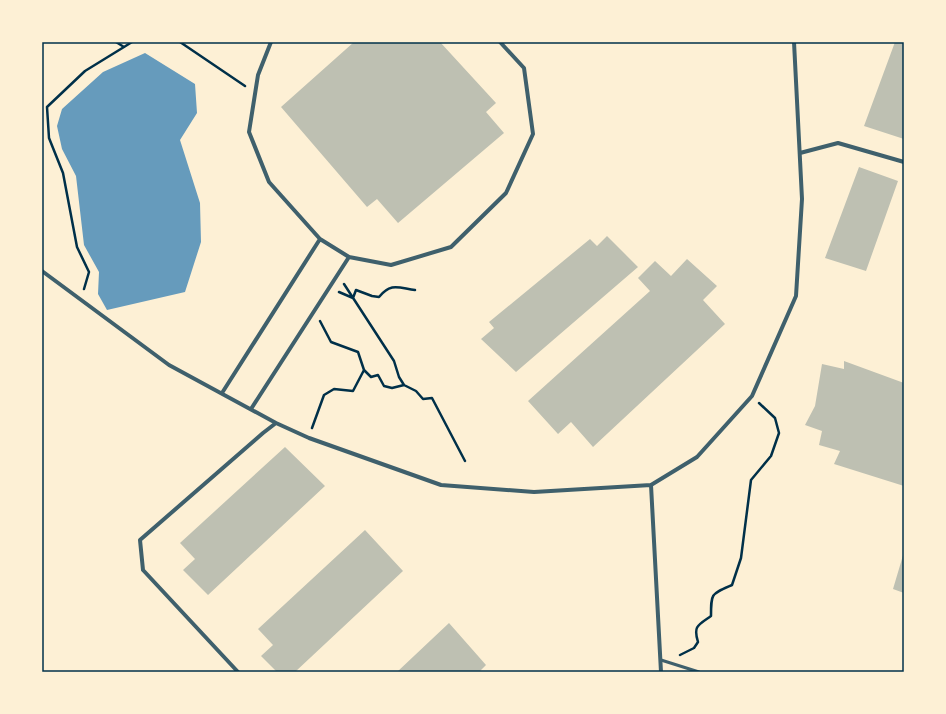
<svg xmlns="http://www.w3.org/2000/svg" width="946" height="714" font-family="'DejaVu Sans',sans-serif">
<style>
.water{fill:#669bbc}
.building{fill:#bec0b2}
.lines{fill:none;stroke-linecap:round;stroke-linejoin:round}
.path{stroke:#003049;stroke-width:2.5}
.service{stroke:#3f606c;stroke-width:3}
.minor{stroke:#3f606c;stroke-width:4}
.neatline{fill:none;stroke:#003049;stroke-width:1.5}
</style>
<rect width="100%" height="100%" fill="#fdf0d5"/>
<path class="water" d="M145,53L195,84L197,113L180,140L200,203L201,242L185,292L107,310L98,294L99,272L84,245L76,176L62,149L57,126L62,109L103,72Z"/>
<path class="building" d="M354,42H440L496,103L486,112L504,133L398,223L377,199L367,207L281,107Z
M895,42H904V139L864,126Z
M859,167L898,181L866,271L825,258Z
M607,236L638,267L516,372L481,339L494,328L489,322L590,239L597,246Z
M687,259L717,286L703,300L725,324L593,447L571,422L558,434L528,401L650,291L638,278L655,261L671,276Z
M844,361L904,383V486L834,464L840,451L819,445L822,431L805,425L815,406L822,364L844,369Z
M285,447L325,486L208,595L183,570L195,559L180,543Z
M365,530L403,571L295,672H277L261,656L273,645L258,629Z
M904,552V593L893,589Z
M449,623L486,665L479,672H397Z"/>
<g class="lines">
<path class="path" d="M180,42L245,86
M124,47L132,42
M344,284L394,361L399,377L404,385L416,391L423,399L432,398L465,461
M84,289L89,272L77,247L63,173L49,138L47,107L85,71L124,47L116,42
M339,292L353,298L356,290L372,296L379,297C391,282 399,288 415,290
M364,370L371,377L378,375L384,386L392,388L404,385
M312,428L324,395L334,389L353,391L364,370L358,352L331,342L320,321
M680,655L694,648L698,642C693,626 698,625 711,616C711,593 711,594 732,585L741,558L751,480L771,456L779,433L775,418L759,403"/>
<path class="service" d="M661,660L699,672"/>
<path class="minor" d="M271,42L258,75L249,132L269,182L320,239L349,257L391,265L451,247L506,193L533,134L524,68L500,42
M800,153L838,143L904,162
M42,271L169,365L276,423L309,438L441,485L534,492L651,485L697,457L752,396L796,296L802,199L794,42
M222,393L320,239
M251,409L349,257
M651,485L661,672
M238,672L143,570L140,540L263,433L276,423"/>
</g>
<rect width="946" height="714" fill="none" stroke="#fdf0d5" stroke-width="86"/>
<rect x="43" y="43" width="860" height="628" class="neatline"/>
</svg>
